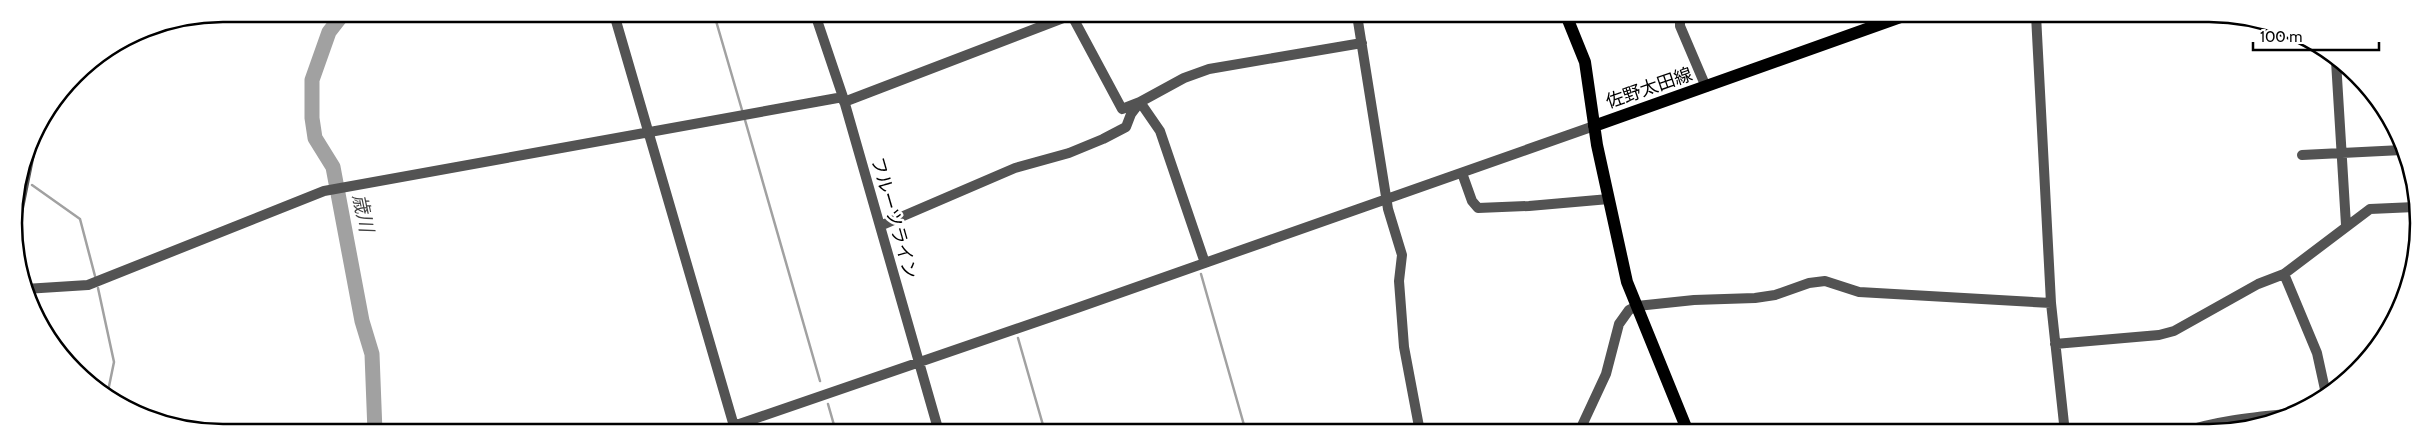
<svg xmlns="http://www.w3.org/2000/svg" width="2433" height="447" font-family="Cabin,'Noto Sans JP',sans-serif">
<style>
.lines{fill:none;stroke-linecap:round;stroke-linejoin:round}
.stream{stroke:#a1a1a1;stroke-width:2.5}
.river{stroke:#a1a1a1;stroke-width:15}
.minor{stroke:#535353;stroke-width:10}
.major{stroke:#000;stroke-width:12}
.labels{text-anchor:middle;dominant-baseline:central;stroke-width:5;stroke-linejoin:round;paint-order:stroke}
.street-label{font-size:18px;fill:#000;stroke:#fff}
.water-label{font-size:19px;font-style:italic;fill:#424242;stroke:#fff}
.rim{fill:none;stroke:#000;stroke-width:2.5}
</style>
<rect width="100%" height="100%" fill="#fff"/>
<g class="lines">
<path class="stream" d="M714,14L742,110
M745,120L820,381
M32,185L80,219L95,276
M1201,274L1246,432
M98,288L114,362L107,396
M1018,338L1045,432
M828,404L836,432"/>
<path class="river" d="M343,14L329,32L312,80V118L315,138L333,167L362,321L372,354L375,432"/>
<path class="minor" d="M614,14L734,426
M815,14L843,97L939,432
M1071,14L1122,109L1140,102L1160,131L1205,263
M1357,15L1388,209L1402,255L1399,281L1404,347L1420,432
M1680,15V26L1706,87
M2036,15L2051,303L2065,433
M2336,61L2346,225
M844,102L1071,15
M2302,155L2402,150
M1462,173L1472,201L1478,208L1529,206L1609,199
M16,223L33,139
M880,226L1015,168L1069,153L1103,139L1126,127L1131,114L1140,102L1184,78L1209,69L1362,43
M2284,274L2317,353L2326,394
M25,289L88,285L324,191L843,97
M2055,344L2159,335L2174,331L2258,284L2284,274L2370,209L2415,207
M716,432L1077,308L1594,126
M1579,432L1606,374L1619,324L1629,310L1637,306L1694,300L1755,298L1775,295L1809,283L1825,281L1859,292L2051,303
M2180,433C2218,420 2257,417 2296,413"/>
<path class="major" d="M1566,15L1585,62L1597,145L1627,282L1688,432
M1594,126L1906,15"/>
</g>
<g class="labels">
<g class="street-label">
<text transform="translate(1649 88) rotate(-19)">佐野太田線</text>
<text transform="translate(894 218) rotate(74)">フルーツライン</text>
</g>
<g class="water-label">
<text transform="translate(363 213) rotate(78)">歳川</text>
</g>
</g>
<path d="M0 0H2433V447H0ZM223 22H2209A201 201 0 0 1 2410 223V223A201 201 0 0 1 2209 424H223A201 201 0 0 1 22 223V223A201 201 0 0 1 223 22Z" fill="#fff" fill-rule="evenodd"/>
<path class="rim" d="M223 22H2209A201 201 0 0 1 2410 223V223A201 201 0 0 1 2209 424H223A201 201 0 0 1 22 223V223A201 201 0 0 1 223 22Z"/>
<path d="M2253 42v8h126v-8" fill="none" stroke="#000000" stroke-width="2.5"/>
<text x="2260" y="42" font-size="15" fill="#000000" stroke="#ffffff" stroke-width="4" paint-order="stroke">100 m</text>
</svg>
